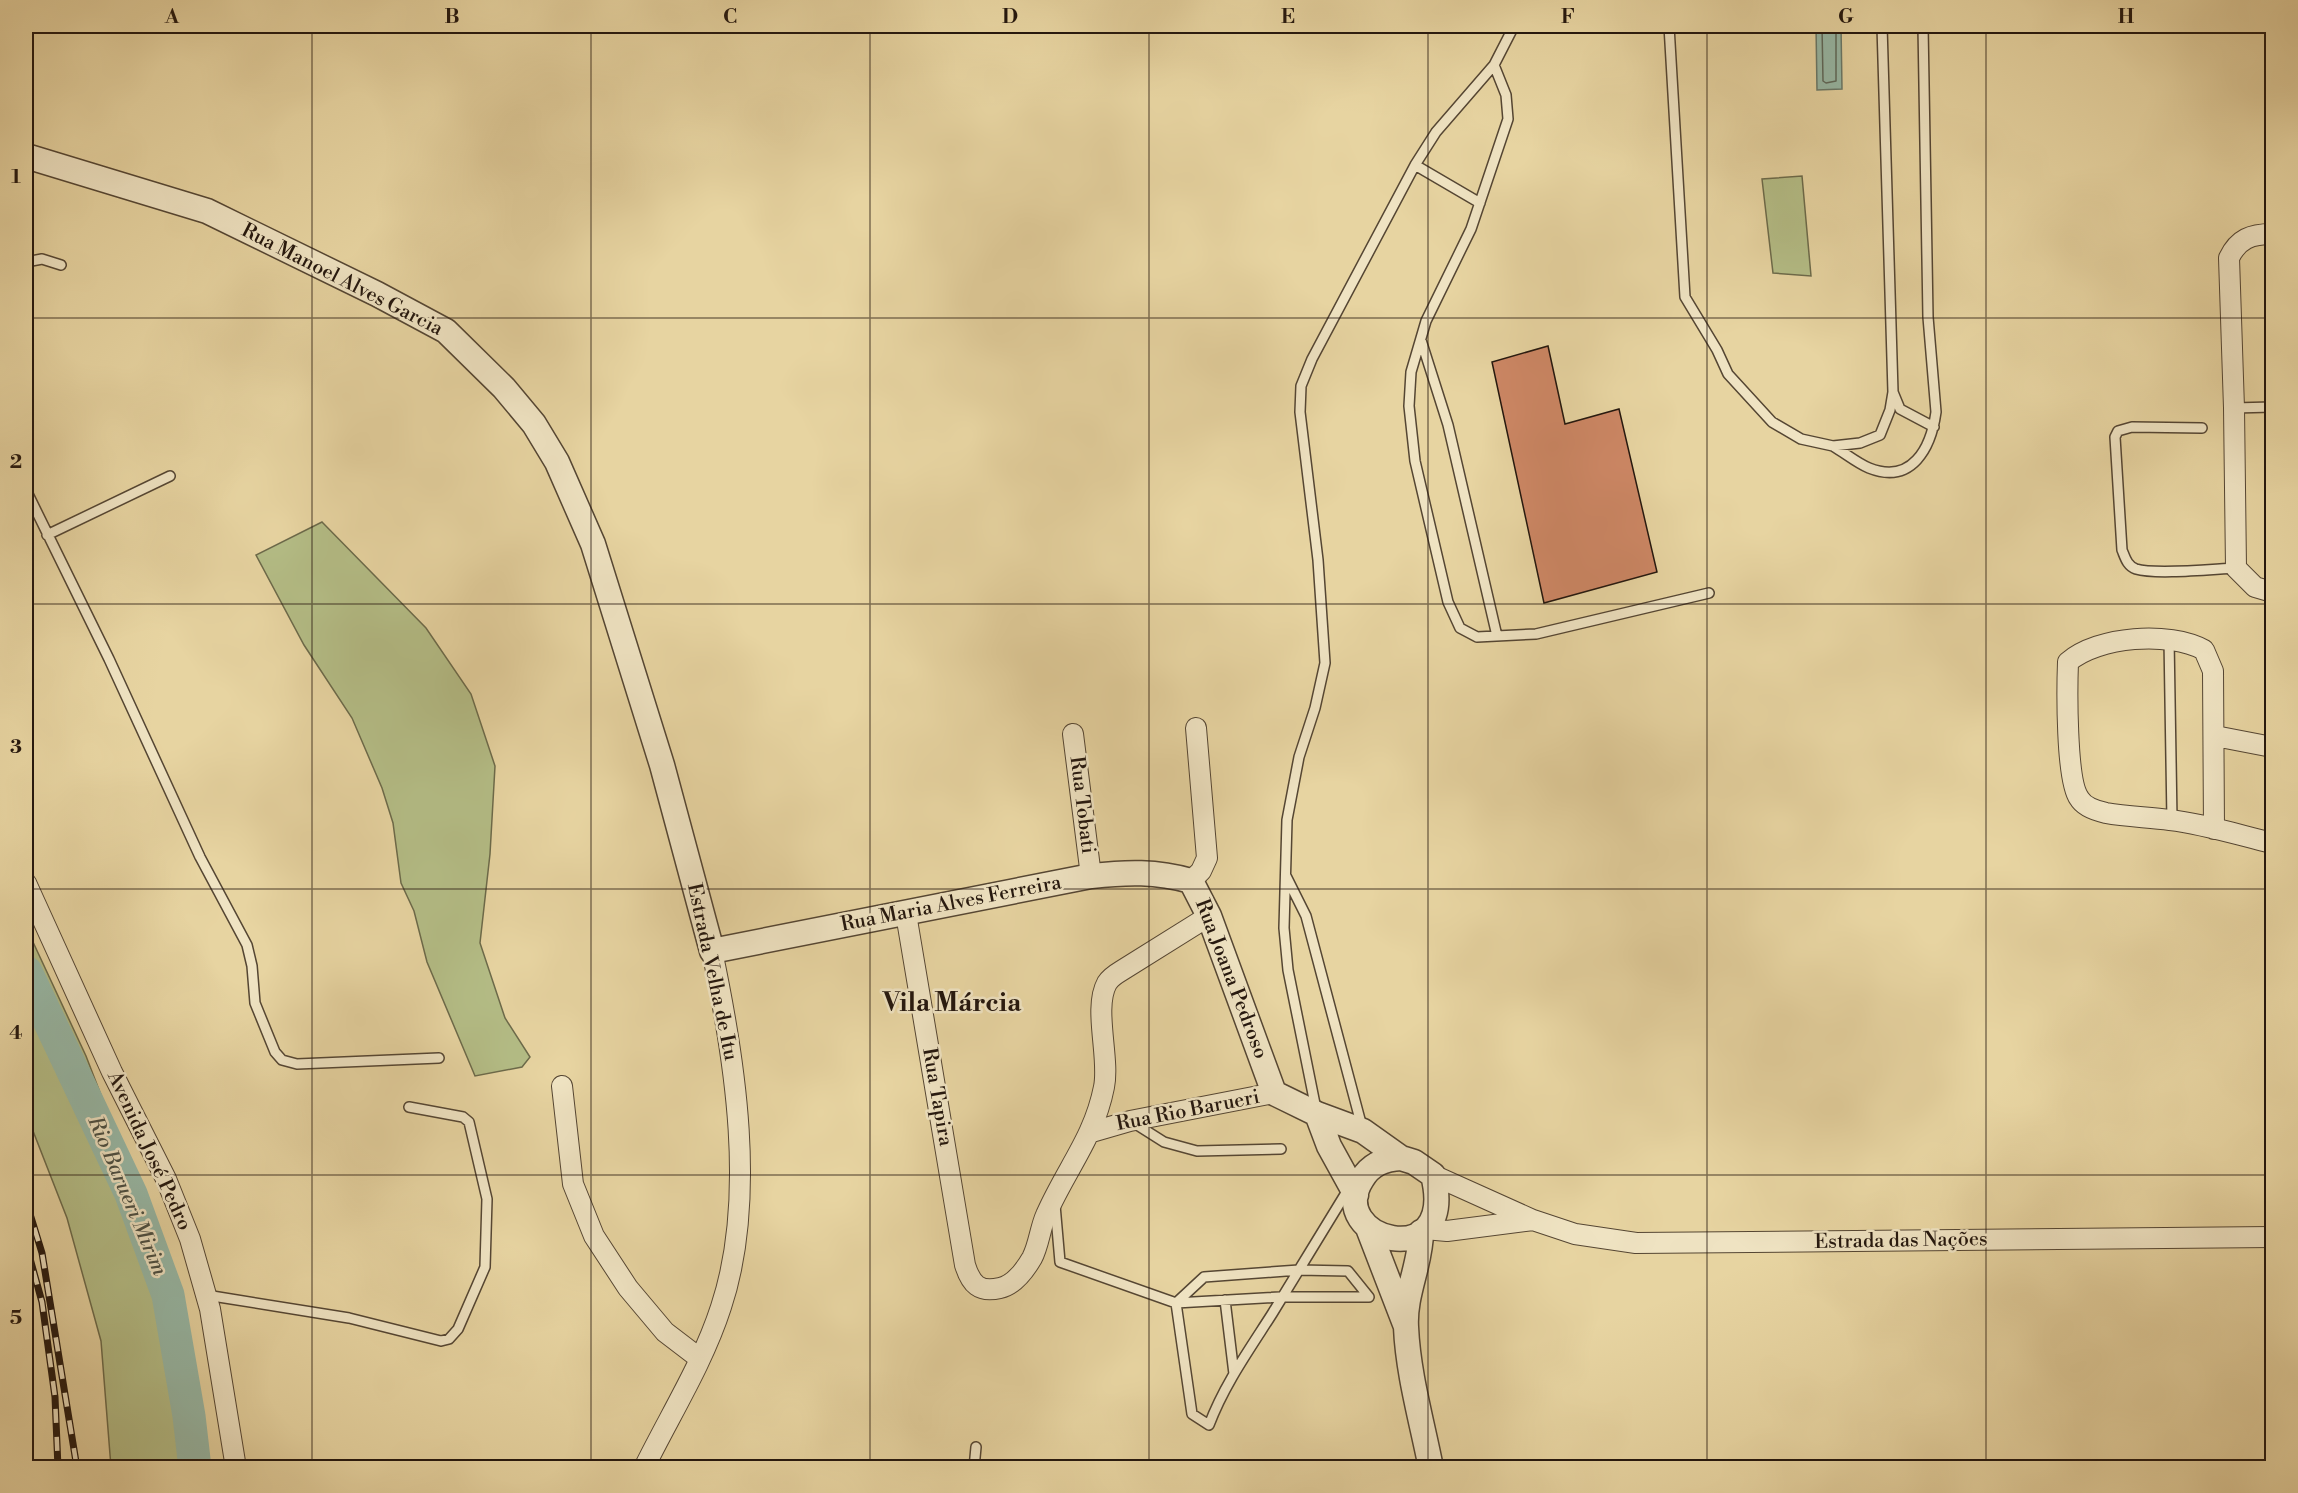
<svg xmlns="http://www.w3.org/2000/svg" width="2298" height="1493" font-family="'Libre Bodoni',serif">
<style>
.green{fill:#b4bd86;stroke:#6c6a4a;stroke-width:1.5}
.water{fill:#97b8a6;stroke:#697869;stroke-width:1.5}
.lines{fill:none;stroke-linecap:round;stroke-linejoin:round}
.shore{stroke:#5e685a;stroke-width:1.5}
.river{stroke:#97b8a6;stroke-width:33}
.building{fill:#cd8765;stroke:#24170e;stroke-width:1.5}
.service-casing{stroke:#554633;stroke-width:12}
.minor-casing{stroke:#554633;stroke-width:22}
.tertiary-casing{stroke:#554633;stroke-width:27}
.service{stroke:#efe3c2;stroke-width:9}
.minor{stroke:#efe3c2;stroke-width:20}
.tertiary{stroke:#efe3c2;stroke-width:24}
.rail-casing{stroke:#24170e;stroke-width:7}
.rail{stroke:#efe3c2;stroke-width:4.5;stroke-dasharray:14;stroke-linecap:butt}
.grid{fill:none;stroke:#24170e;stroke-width:1.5;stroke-opacity:0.55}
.labels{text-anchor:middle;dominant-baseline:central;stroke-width:5;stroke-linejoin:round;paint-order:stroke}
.street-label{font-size:20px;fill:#24170e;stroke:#efe3c2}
.water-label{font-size:21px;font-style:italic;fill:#4c4f43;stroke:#efe3c2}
.district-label{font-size:26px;font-weight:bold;fill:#24170e;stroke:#efe3c2}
.neatline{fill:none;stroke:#24170e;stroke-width:2}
.grid-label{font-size:20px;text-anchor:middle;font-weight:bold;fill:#24170e}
</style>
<rect width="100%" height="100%" fill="#e7d4a1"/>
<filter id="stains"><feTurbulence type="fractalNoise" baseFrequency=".00333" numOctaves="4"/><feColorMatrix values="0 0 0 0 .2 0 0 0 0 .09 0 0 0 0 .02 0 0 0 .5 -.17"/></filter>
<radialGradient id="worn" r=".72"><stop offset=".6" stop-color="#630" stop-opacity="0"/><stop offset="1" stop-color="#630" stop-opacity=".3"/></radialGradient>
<path class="green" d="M1802,176L1811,276L1773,273L1762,179Z
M322,522L426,628L471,694L495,766L490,854L480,943L505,1018L530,1057L522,1067L475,1076L427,962L414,911L401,883L393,823L382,788L352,718L304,645L256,555Z
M26,927L86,1056L163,1256L210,1467H111L101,1341L67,1218L26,1113Z"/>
<path class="water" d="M1816,26H1841L1842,89L1817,90Z"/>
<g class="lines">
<path class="shore" d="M1822,26L1823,81L1826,83L1836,81V26"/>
<path class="river" d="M26,972L131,1194L168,1295L189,1416L195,1468"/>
</g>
<path class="building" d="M1548,346L1565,424L1619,409L1657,572L1544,603L1492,362Z"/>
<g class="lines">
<defs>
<path id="service" d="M1669,26L1685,297L1717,350L1728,374L1772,422L1801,439L1833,446L1860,443L1880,435L1890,410L1893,392L1882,26
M1494,65L1506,95L1508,119L1471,229L1426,321L1411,372L1409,406L1415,461L1448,602L1460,628L1477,637L1536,634L1709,593
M1415,165L1480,203
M26,262L42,259L61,265
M1421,340L1448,425L1497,636
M1893,392L1900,409L1934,427
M2234,408L2272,407
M2202,428L2132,427L2118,431L2115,437L2122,550C2125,557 2127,566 2136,569C2156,575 2213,569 2236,568
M1833,446C1845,453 1857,463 1869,468C1912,485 1931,448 1936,412L1928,317L1923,26
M26,490L109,659L200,857L247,945L252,966L255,1003L275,1052L282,1060L297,1064L439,1058
M47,535L170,476
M2169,639L2172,820
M1286,876L1306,916L1362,1127
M1316,1109L1288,970L1284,928L1287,820L1299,757L1315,708L1325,663L1318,560L1300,412L1301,386L1312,359L1415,165L1436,132L1494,65L1514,26
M1134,1123L1164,1142L1197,1151L1281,1149
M1349,1188C1323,1230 1298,1272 1272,1314C1249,1350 1224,1385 1209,1425L1192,1414L1176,1303L1204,1277L1299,1270L1348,1271L1369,1297
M1055,1205L1060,1262L1176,1303L1280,1297H1369
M206,1295L349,1318L441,1341L449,1339L458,1329L485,1267L487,1199L469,1122L463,1117L409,1107
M1225,1300L1234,1374
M974,1468L976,1447"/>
<path id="minor" d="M2272,234C2251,234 2238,239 2229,258L2234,408L2236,568L2255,587L2272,592
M1073,734L1091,876
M2215,736L2272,747
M2214,829L2213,671L2204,650C2169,631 2098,636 2068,662C2067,688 2066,780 2079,798C2084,807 2097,811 2106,813C2127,817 2149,817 2170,820C2204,824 2239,835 2272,843
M1191,881L1201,871L1207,858L1196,728
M26,883L112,1072L166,1179L190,1239L210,1309L236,1468
M906,914L965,1265C971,1284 979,1293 1000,1288C1014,1285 1025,1270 1032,1258C1039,1245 1040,1228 1046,1215C1066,1169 1094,1138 1104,1087C1110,1058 1093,1008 1107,983C1110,978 1116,974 1121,971L1209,916
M562,1086L573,1184L594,1236L628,1288L665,1332L699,1358
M1092,1132L1130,1121L1274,1093
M1433,1175L1533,1220L1575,1234L1636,1243L2272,1237
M1425,1229L1447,1231L1533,1220
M644,1468C670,1415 703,1363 721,1307C757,1199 735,1060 712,951"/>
<path id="tertiary" d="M26,156L207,211L377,294L446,331L504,388L534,424L557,462L593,544L662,765L712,951L1091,876C1127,872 1156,871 1191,881L1209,916L1274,1093L1317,1114L1363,1131L1401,1158
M1317,1114L1329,1146L1356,1195
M1401,1158L1414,1162L1433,1175C1459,1277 1323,1240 1362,1179C1371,1164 1384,1159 1401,1158Z
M1368,1228L1405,1324
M1421,1232C1421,1264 1404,1294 1406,1327C1408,1374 1422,1422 1431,1468"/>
</defs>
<use href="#service" class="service-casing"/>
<use href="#minor" class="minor-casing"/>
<use href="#tertiary" class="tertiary-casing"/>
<use href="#service" class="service"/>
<use href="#minor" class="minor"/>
<use href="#tertiary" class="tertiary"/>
<defs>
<path id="rail" d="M26,1201L42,1253L77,1468
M26,1244L42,1302L55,1397L58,1468"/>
</defs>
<use href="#rail" class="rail-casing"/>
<use href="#rail" class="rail"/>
</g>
<path class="grid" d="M312,26V1468M591,26V1468M870,26V1468M1149,26V1468M1428,26V1468M1707,26V1468M1986,26V1468M26,318H2272M26,604H2272M26,889H2272M26,1175H2272"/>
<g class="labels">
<g class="street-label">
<text transform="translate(342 280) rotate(27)">Rua Manoel Alves Garcia</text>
<text transform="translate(1082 805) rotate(83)">Rua Tobati</text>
<text transform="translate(951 904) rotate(-11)">Rua Maria Alves Ferreira</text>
<text transform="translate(712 972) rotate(78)">Estrada Velha de Itu</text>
<text transform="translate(1231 979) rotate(69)">Rua Joana Pedroso</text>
<text transform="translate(937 1097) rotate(80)">Rua Tapira</text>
<text transform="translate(1188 1111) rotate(-11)">Rua Rio Barueri</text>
<text transform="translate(149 1151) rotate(65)">Avenida José Pedro</text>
<text transform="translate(1901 1241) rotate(-1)">Estrada das Nações</text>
</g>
<g class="water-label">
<text transform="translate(127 1196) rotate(67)">Rio Barueri Mirim</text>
</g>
<g class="district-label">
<text x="952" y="1003">Vila Márcia</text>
</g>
</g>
<rect width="2298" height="1493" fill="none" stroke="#e7d4a1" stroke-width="66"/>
<rect x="33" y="33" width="2232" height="1427" class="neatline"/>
<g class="grid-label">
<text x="172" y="23">A</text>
<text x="452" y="23">B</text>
<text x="730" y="23">C</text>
<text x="1010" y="23">D</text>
<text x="1288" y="23">E</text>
<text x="1568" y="23">F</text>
<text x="1846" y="23">G</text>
<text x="2126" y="23">H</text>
<text x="16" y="183">1</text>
<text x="16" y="468">2</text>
<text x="16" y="753">3</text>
<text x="16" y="1039">4</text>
<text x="16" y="1324">5</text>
</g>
<rect width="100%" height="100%" filter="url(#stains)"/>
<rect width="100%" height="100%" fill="url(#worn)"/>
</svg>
